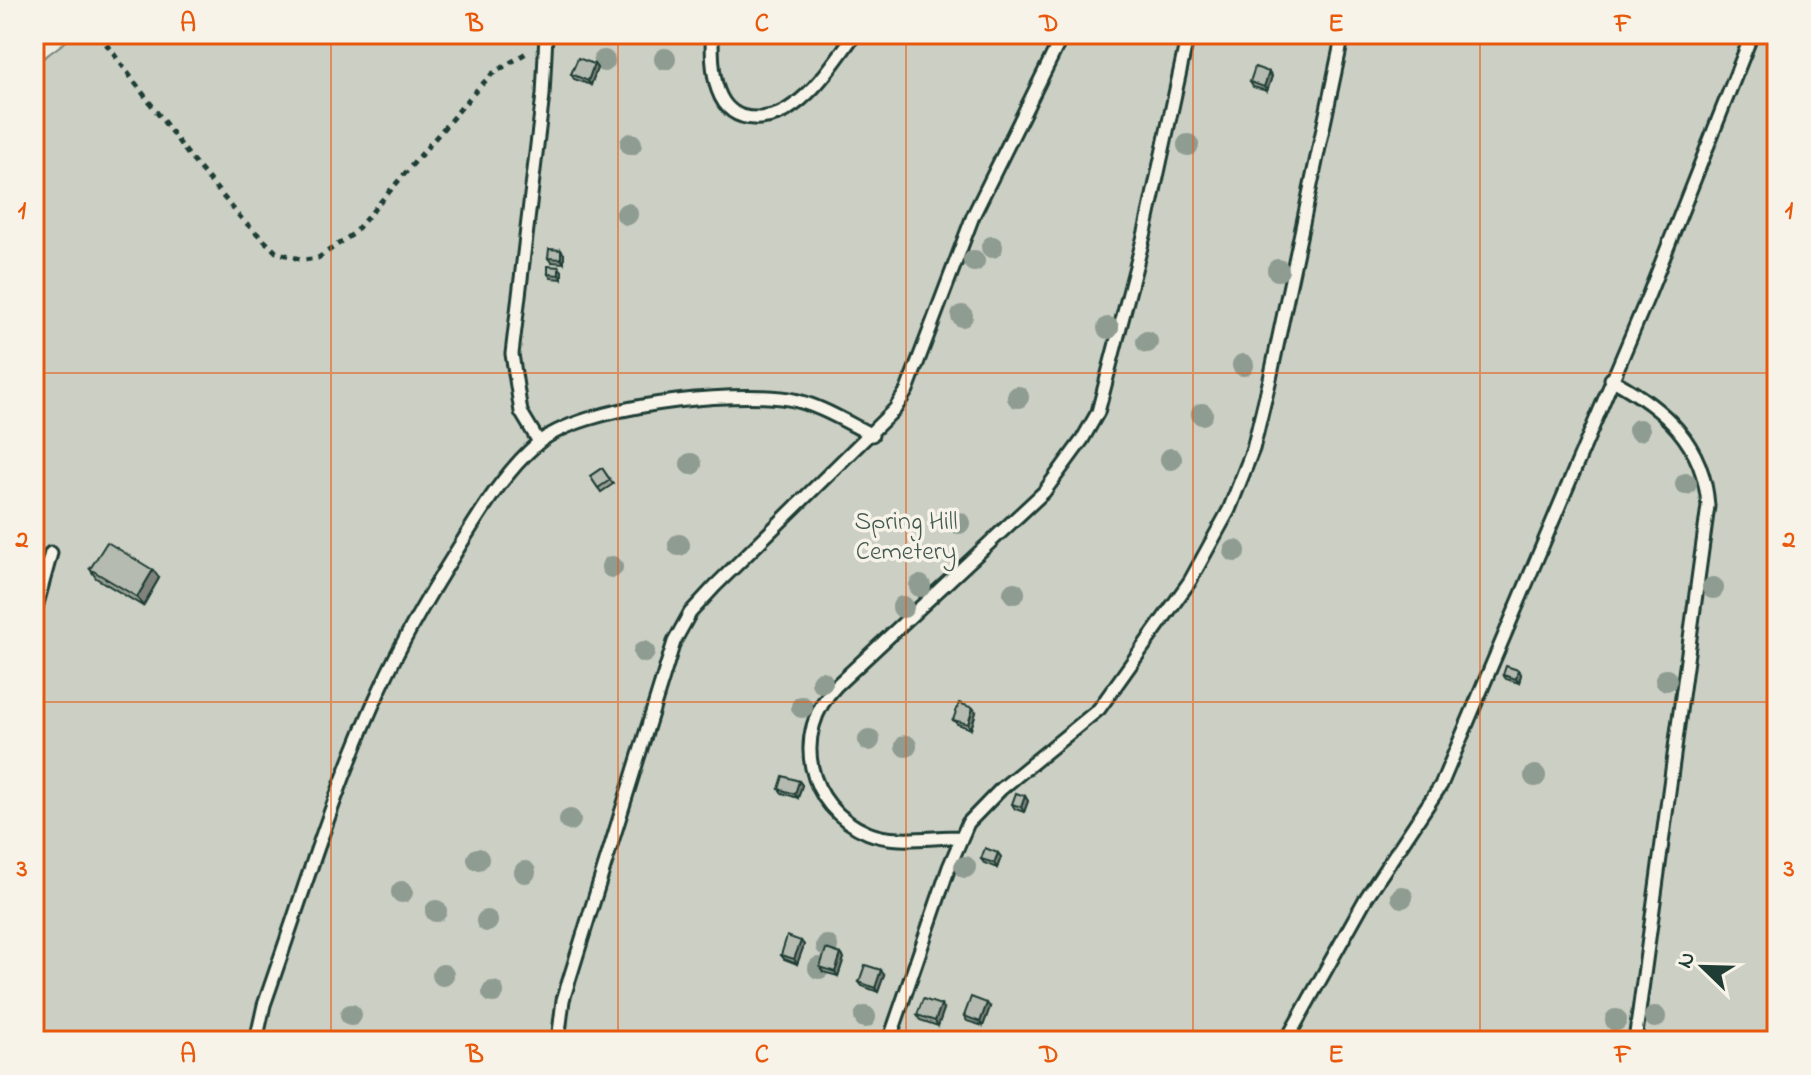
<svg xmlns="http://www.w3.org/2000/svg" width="1811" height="1075" font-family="'Indie Flower',sans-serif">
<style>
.green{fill:#cccfc4;stroke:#76867c;stroke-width:2}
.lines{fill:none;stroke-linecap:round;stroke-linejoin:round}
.service-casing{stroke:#1f3d34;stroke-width:17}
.path{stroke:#1f3d34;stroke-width:5;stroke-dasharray:6 6;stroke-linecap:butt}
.service{stroke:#f7f3e8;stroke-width:11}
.tree{fill:#8f9c92}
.wall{fill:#9ca197;stroke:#1f3d34;stroke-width:2}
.shaded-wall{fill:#7f837b;stroke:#1f3d34;stroke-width:2}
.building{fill:#b5bbb0;stroke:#1f3d34;stroke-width:2}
.grid{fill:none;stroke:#e8590c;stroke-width:2;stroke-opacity:0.55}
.labels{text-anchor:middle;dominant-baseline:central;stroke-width:7;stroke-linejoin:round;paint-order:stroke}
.park-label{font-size:26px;fill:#425a51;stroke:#f7f3e8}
.neatline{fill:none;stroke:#e8590c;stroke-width:3}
.grid-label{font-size:26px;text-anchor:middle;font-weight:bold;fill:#e8590c}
</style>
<rect width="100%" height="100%" fill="#eeece1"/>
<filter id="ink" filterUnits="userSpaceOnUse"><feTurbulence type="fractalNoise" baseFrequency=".0125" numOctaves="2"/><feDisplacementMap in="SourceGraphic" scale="16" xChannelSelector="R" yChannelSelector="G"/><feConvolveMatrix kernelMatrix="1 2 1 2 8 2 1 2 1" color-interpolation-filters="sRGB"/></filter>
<g filter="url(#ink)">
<path class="green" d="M76,34H1777V1041H34V65Z"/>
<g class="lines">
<defs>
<path id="service" d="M712,34C712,69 712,121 760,118C772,117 784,113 794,105C819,87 836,59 855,34
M1611,379C1664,408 1704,443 1708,506L1635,1041
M539,442L521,412L512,354L543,95L546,34
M34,615L51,553
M960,837C930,837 895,844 868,833C806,807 791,733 836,686L1044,492L1082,440L1098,412L1146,228L1188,34
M256,1041L264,1005C301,900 334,789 381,687C402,641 427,598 454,555C477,518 503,473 537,444C582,405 731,390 789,399C818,404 846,422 872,435
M558,1041L563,1000L674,642L690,613L715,586L895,409L907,390L973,216L1063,34
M889,1041L949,867L968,823L1001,789L1099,709L1190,581L1229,510L1253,449L1270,379L1343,34
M1286,1041L1366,898L1441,785L1649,294L1752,34"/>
</defs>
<use href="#service" class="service-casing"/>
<path class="path" d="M99,34L190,157L241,218L276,252L303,260L318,258L353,234L473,94L492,74L526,53"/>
<use href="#service" class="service"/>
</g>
<g class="tree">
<circle cx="665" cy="59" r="11"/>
<circle cx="604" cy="61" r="11"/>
<circle cx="631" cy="144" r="11"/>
<circle cx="1188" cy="145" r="11"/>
<circle cx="627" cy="214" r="11"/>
<circle cx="992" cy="247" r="11"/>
<circle cx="974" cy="261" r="11"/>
<circle cx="1278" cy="270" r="11"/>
<circle cx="962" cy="316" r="11"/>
<circle cx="1108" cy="328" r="11"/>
<circle cx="1147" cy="342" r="11"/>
<circle cx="1243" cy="365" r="11"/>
<circle cx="1018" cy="397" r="11"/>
<circle cx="1202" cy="414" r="11"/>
<circle cx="1639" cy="430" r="11"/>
<circle cx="1171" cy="459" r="11"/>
<circle cx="691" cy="464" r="11"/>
<circle cx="1686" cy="484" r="11"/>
<circle cx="959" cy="523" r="11"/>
<circle cx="679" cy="545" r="11"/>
<circle cx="1235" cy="551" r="11"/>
<circle cx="612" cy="567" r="11"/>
<circle cx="920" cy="586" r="11"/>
<circle cx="1713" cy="588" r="11"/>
<circle cx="1014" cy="593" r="11"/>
<circle cx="903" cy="607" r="11"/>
<circle cx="644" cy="652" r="11"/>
<circle cx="1666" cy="680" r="11"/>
<circle cx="822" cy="682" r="11"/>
<circle cx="802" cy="707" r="11"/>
<circle cx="869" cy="740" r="11"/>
<circle cx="906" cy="746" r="11"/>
<circle cx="1535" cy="776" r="11"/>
<circle cx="570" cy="820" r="11"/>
<circle cx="478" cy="859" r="11"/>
<circle cx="965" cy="867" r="11"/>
<circle cx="525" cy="872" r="11"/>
<circle cx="402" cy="892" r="11"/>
<circle cx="1402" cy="897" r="11"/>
<circle cx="436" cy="911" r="11"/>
<circle cx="487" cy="921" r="11"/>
<circle cx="827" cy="946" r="11"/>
<circle cx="819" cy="968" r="11"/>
<circle cx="443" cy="975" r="11"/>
<circle cx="493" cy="992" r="11"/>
<circle cx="351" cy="1015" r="11"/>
<circle cx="865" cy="1017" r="11"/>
<circle cx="1655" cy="1017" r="11"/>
<circle cx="1616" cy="1020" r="11"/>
</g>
<path class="wall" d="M181,34H197L187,42Z
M594,64L597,68L591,85L574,79L571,74Z
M1269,72L1272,76L1267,91L1253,87L1250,82Z
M564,254V263L551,262L548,258Z
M562,271V279L551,278L548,274Z
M602,468L613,484L601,492L590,476Z
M90,569L159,578L143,606L96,578Z
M1521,674L1519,683L1506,679L1503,675Z
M976,712L971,729L957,724L953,720Z
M799,781L802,785L798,798L782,793L779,789Z
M1025,796L1028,801L1024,812L1015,809L1012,804Z
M998,853L1001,857L997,868L984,863L981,859Z
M801,941L804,945L797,964L784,959L781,955Z
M841,954L844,958L838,976L823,972L820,967Z
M884,975L878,992L862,986L859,982Z
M990,1007L983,1026L967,1021L964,1016Z
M944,1009L938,1026L920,1020L917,1015Z"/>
<path class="shaded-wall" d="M594,64L597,68L591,85L588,81Z
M1269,72L1272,76L1267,91L1264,87Z
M561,250L564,254V263L561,259Z
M559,267L562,271V279L559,275Z
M153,570L159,578L143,606L137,597Z
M1518,670L1521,674L1519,683L1516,679Z
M973,708L976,712L971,729L968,724Z
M799,781L802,785L798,798L795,794Z
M1025,796L1028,801L1024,812L1021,807Z
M998,853L1001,857L997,868L994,863Z
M801,941L804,945L797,964L794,959Z
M841,954L844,958L838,976L835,972Z
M881,970L884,975L878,992L875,988Z
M987,1003L990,1007L983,1026L980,1022Z
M941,1005L944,1009L938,1026L935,1021Z"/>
<path class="building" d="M578,58L594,64L588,81L571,74Z
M1255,67L1269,72L1264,87L1250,82Z
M549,249L561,250V259L548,258Z
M548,266L559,267V275L548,274Z
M602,468L610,480L598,488L590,476Z
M107,542L153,570L137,597L90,569Z
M1506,666L1518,670L1516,679L1503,675Z
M959,703L973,708L968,724L953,720Z
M783,776L799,781L795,794L779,789Z
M1016,793L1025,796L1021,807L1012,804Z
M985,848L998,853L994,863L981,859Z
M787,936L801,941L794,959L781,955Z
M826,949L841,954L835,972L820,967Z
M865,965L881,970L875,988L859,982Z
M971,997L987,1003L980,1022L964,1016Z
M923,999L941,1005L935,1021L917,1015Z"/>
</g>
<path class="grid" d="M331,34V1041M618,34V1041M906,34V1041M1193,34V1041M1480,34V1041M34,373H1777M34,702H1777"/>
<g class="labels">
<g class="park-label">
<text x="906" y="523">Spring Hill<tspan x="906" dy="30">Cemetery</tspan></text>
</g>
</g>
<rect width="1811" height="1075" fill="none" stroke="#f7f3e8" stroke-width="88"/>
<g transform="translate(1703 967) rotate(293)" stroke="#f7f3e8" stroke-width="6" paint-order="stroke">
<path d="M0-6L14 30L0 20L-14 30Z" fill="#1f3d34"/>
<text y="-12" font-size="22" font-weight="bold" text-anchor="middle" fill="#1f3d34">N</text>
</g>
<rect x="44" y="44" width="1723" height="987" class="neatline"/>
<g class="grid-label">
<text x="188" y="31">A</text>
<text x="475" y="31">B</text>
<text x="762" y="31">C</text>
<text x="1049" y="31">D</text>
<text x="1336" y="31">E</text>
<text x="1623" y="31">F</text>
<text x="22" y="218">1</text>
<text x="1789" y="218">1</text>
<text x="22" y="547">2</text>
<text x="1789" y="547">2</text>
<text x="22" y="876">3</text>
<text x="1789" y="876">3</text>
<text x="188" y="1062">A</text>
<text x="475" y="1062">B</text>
<text x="762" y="1062">C</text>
<text x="1049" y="1062">D</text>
<text x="1336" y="1062">E</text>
<text x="1623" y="1062">F</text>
</g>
</svg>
